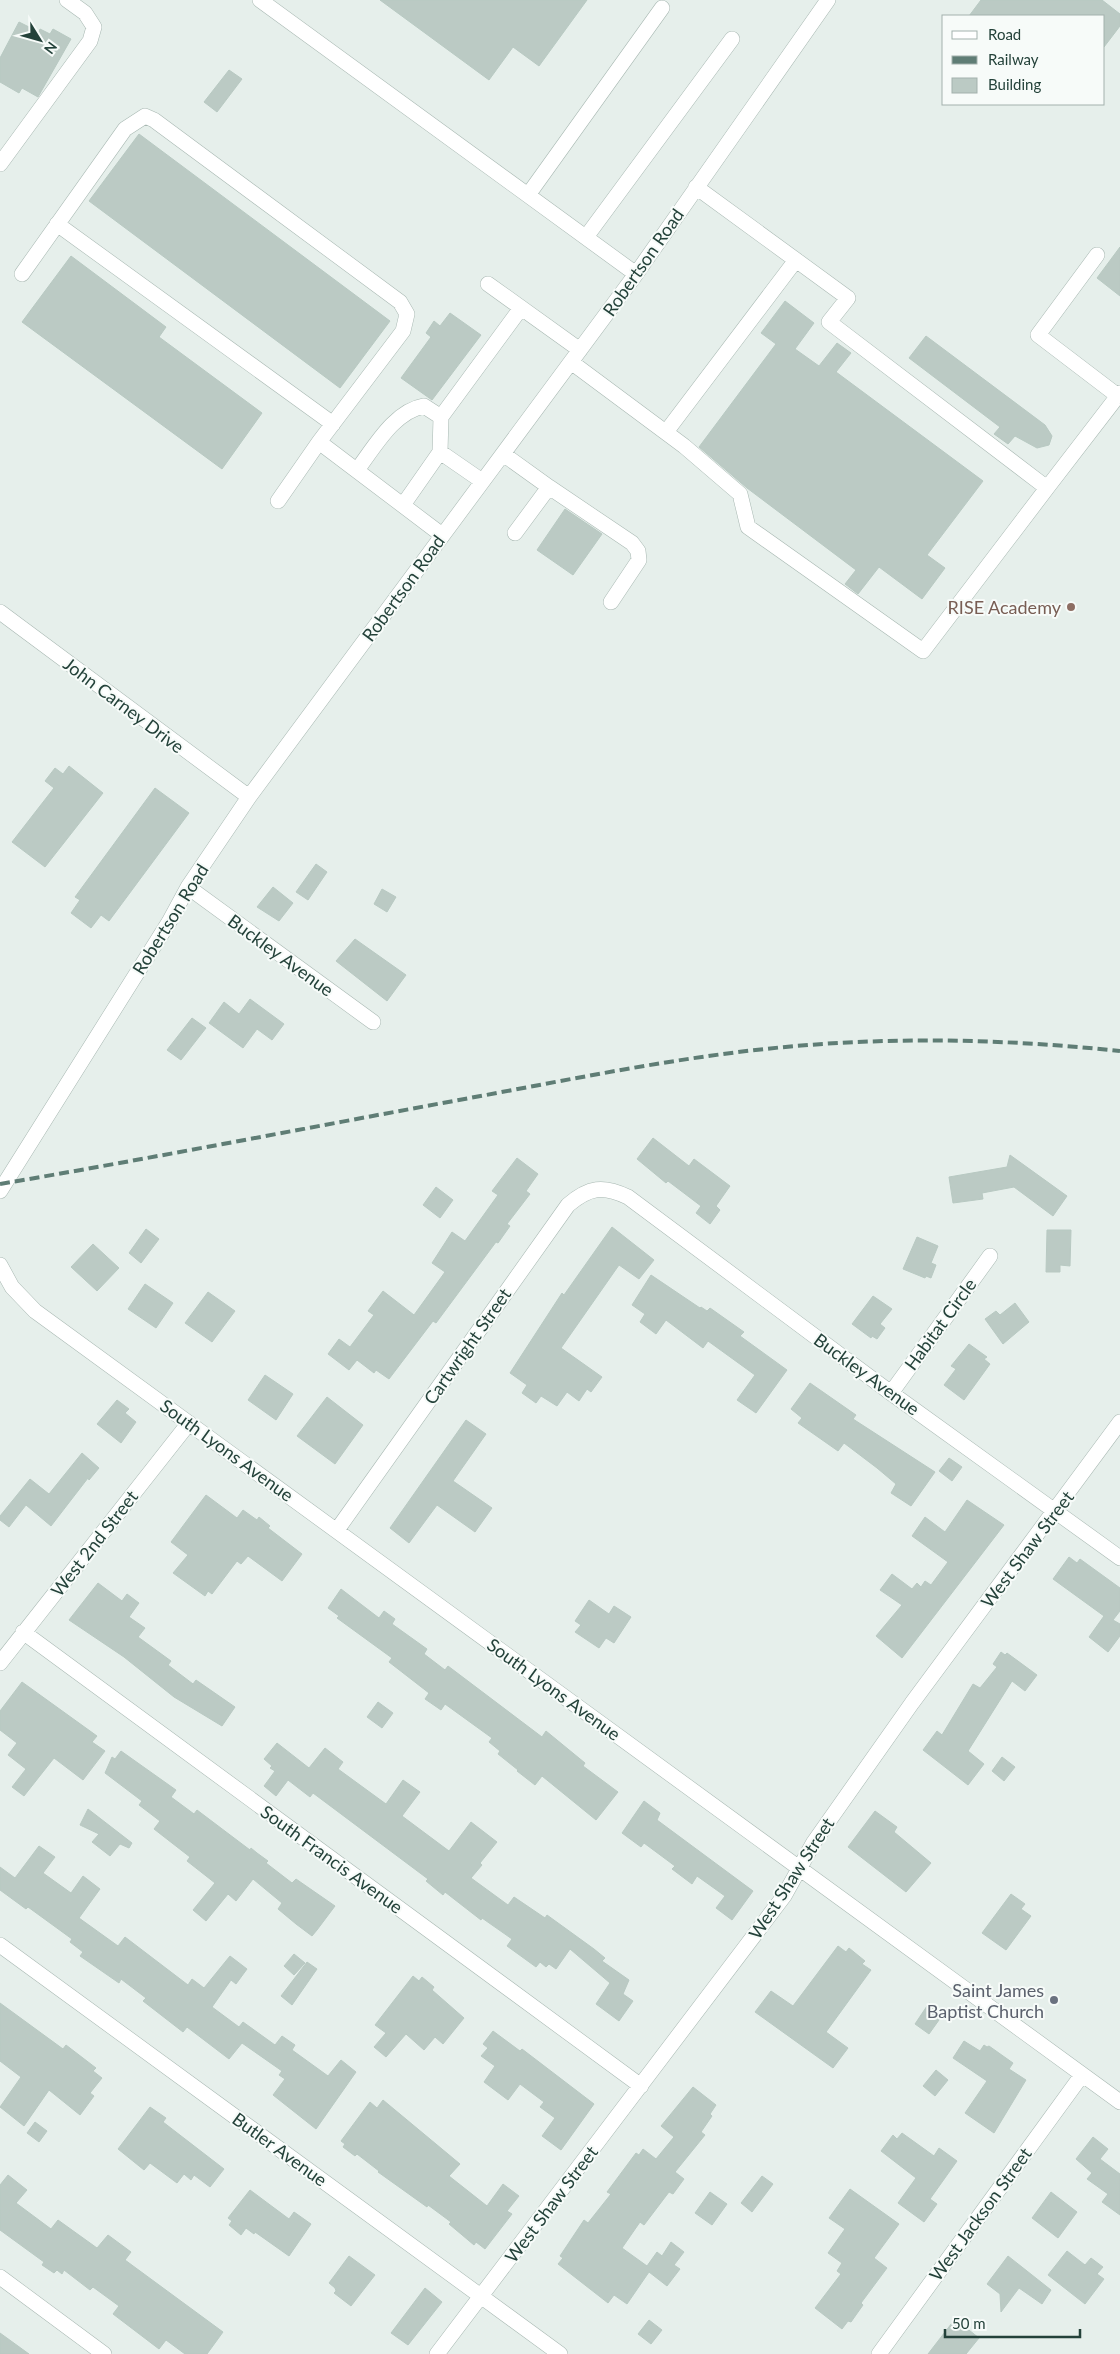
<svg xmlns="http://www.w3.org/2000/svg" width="1120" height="2354" font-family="Lato,sans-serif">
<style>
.building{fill:#bbcac4;stroke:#b8c9c2}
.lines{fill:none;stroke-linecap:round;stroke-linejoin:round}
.minor-casing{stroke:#a8b8b2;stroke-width:16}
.minor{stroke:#fff;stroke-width:15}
.rail{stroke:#5f7d75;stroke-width:4;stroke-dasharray:10 5;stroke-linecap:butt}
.education-dot{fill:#8d6e63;stroke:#f7fbf9;stroke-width:2}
.worship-dot{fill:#6b7280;stroke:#f7fbf9;stroke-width:2}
.labels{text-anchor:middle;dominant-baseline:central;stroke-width:4;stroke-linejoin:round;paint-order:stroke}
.street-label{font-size:18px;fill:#24423a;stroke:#f7fbf9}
.education-label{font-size:18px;fill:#785e54;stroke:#f7fbf9;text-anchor:end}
.worship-label{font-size:18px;fill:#5b616d;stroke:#f7fbf9;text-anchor:end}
</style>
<rect width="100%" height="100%" fill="#e6efeb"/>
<path class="building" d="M380,0H587L539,66L513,47L489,80Z
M981,0H1102L1120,14V26L1104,47V16H969Z
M19,22L39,32L40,29L50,34L53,29L71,39L38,97L22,88L19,93L0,82V58Z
M229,70L242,79L217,112L204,102Z
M139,134L390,321L340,388L89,201Z
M1120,247V296L1097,278Z
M71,256L166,327L159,337L262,413L222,469L22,322Z
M785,301L814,323L795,349L819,366L837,343L851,353L836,372L983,481L927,555L945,568L922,599L879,567L858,594L845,584L856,570L747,488L699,447L776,344L761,333Z
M450,313L481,335L432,400L401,378L431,337L426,333L434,321L440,326Z
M926,336L1045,425L1052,436L1049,445L1037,448L1015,436L1008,444L994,434L1000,427L909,358Z
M565,509L602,534L573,575L537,550Z
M69,766L103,793L45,867L12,842L54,788L45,781L55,768L63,774Z
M155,788L189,813L109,921L101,915L91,928L71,913L80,900L75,897Z
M316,864L327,872L308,900L296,892Z
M273,887L293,903L279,921L257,907Z
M382,889L396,897L387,912L374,904Z
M355,939L406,975L387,1001L336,961Z
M250,999L284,1024L272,1040L257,1029L243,1048L209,1023L224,1002L239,1014Z
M192,1018L206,1028L181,1060L167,1050Z
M653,1138L689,1166L694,1159L730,1186L716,1206L720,1210L710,1224L696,1213L701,1206L668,1181L666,1183L637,1159Z
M1010,1155L1067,1196L1053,1216L1014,1187L982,1193L983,1199L953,1203L949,1177L1007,1167Z
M517,1158L538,1174L526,1191L530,1194L507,1224L510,1226L498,1243L496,1242L436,1323L433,1321L389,1379L376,1370L374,1373L357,1360L349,1370L328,1354L339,1339L350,1347L374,1315L368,1311L383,1291L414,1315L445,1272L432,1263L452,1232L465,1241L498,1195L492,1191Z
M436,1187L453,1200L440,1218L423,1205Z
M612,1227L654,1260L639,1279L619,1265L561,1348L602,1377L591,1392L587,1389L579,1401L567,1392L557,1406L541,1396L536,1403L522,1393L527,1385L510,1373L562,1293L564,1295Z
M146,1229L159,1239L141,1263L129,1253Z
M1047,1230H1071L1070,1266L1060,1265V1272H1046Z
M917,1237L938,1246L931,1263L936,1265L931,1278L926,1276L925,1278L903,1269Z
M93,1244L119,1268L97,1291L71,1267Z
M651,1275L700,1308L701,1307L707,1311L710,1308L744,1332L740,1336L787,1370L756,1413L737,1400L755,1375L708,1341L703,1348L666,1320L656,1334L640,1322L645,1314L632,1305Z
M145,1284L173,1303L156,1328L128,1309Z
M208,1292L235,1311L212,1342L185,1323Z
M873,1296L892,1309L880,1324L885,1328L877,1339L872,1336L871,1338L852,1324Z
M1015,1303L1029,1322L1003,1344L985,1319L996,1311L1000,1315Z
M969,1344L987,1357L984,1359L990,1364L964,1400L944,1385L956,1369L951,1366Z
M265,1375L293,1394L276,1420L248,1400Z
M810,1383L856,1415L853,1419L935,1472L911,1506L891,1493L896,1484L877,1468L844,1443L838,1451L798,1423L802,1418L791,1409Z
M327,1397L363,1425L335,1464L297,1436Z
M117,1400L129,1409L125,1413L136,1422L121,1443L97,1424Z
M466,1420L486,1434L453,1481L492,1508L475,1532L437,1505L409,1543L390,1528Z
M82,1453L99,1468L89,1480L88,1478L51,1526L26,1505L9,1527L0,1520V1516L30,1479L49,1494Z
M949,1458L962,1467L952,1481L939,1471Z
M206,1495L237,1518L243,1510L257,1520L259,1517L270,1526L268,1528L302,1554L282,1581L248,1556L241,1564L237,1561L212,1594L208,1591L205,1596L173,1573L188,1555L171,1542Z
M967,1500L1004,1525L902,1658L876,1636L902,1605L880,1590L892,1574L912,1589L917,1583L921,1587L925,1581L931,1585L948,1562L912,1536L925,1517L945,1532Z
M1069,1557L1077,1563L1080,1559L1120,1588V1611L1113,1620L1120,1624V1636L1108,1652L1089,1637L1104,1616L1053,1579Z
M98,1583L122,1601L127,1594L139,1603L129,1617L145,1628L138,1637L171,1661L168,1665L193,1684L196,1680L235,1707L222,1726L174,1697L124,1657L69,1620Z
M341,1589L379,1618L384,1611L395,1619L392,1624L427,1649L424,1654L445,1670L448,1666L542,1737L546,1731L585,1763L583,1766L618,1792L596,1820L542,1776L535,1785L517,1771L518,1770L498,1754L500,1751L489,1742L492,1738L445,1704L441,1710L425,1699L429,1693L389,1662L392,1658L337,1618L339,1616L328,1608Z
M589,1600L609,1614L614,1606L631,1617L614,1643L606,1638L599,1648L575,1632L581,1625L575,1621Z
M1001,1652L1005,1655L1007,1653L1037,1675L1025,1691L1012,1681L968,1751L984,1764L968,1785L923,1750L937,1731L942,1735L973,1684L980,1688L997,1667L993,1664Z
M22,1682L97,1736L92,1742L105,1751L83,1780L54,1758L24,1796L12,1787L26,1769L8,1755L17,1743L0,1730V1711Z
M378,1702L393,1713L382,1728L367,1717Z
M277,1743L309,1768L325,1748L343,1762L338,1769L386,1804L403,1780L420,1792L402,1816L449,1851L471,1822L497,1842L480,1863L482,1865L471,1878L508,1905L514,1897L545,1918L547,1915L594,1949L605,1958L602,1961L629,1980L623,1994L633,2001L619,2021L596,2004L610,1983L570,1949L556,1969L549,1964L546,1967L540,1962L536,1967L507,1946L512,1939L482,1918L481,1920L445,1892L443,1895L426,1881L428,1879L313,1793L310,1797L288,1780L276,1796L264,1786L275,1771L270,1768L272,1766L264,1759Z
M121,1751L176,1790L171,1797L194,1814L197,1810L250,1850L251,1848L257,1853L268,1861L266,1863L292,1883L296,1879L335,1906L317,1930L312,1936L296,1924L278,1909L282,1903L253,1879L236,1901L228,1894L206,1921L193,1910L215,1883L187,1861L190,1857L154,1829L160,1821L139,1805L142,1801L105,1773L112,1757L115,1759Z
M1002,1757L1015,1767L1004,1781L992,1771Z
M644,1801L660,1813L657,1820L753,1891L732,1920L716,1908L725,1896L697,1876L692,1884L672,1869L675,1866L644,1843L641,1847L622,1833Z
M88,1809L132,1843L129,1848L120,1844L110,1856L92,1842L99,1834L80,1825Z
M875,1811L897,1827L894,1832L931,1863L906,1892L848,1847Z
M39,1846L55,1857L43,1873L71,1893L83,1876L100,1889L79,1918L118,1946L125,1937L188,1985L192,1979L204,1988L230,1956L247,1969L236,1984L231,1980L212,2007L239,2027L243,2022L275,2045L282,2036L295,2045L292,2050L328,2076L341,2060L356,2072L316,2129L273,2095L285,2079L279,2075L282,2071L242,2043L229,2059L187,2027L183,2032L143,2001L146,1998L121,1979L119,1983L80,1956L83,1952L70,1942L72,1939L28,1907L26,1909L0,1890V1867L15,1878Z
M1011,1894L1025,1904L1021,1909L1031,1916L1006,1950L982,1933Z
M838,1946L846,1952L849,1948L865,1961L862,1964L871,1970L826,2032L848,2048L833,2068L755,2012L771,1991L793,2006Z
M294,1954L305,1963L294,1975L284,1966Z
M307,1962L317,1969L292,2005L281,1996Z
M413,1976L419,1981L422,1977L434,1987L432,1990L464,2018L443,2044L435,2037L424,2050L406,2034L386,2057L374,2047L386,2033L375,2025Z
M0,2003L63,2049L66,2045L96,2068L93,2071L102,2078L90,2093L94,2096L80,2115L49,2090L24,2126L0,2107L21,2077L0,2061Z
M929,2003L944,2013L929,2034L915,2024Z
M493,2031L520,2051L522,2049L594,2104L561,2150L542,2136L555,2118L540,2107L544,2102L520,2084L508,2100L484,2082L495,2066L481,2056L488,2048L483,2044Z
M964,2041L980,2051L984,2045L987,2047L989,2046L1013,2063L1009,2069L1026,2080L994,2133L965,2113L987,2081L953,2058Z
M936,2070L948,2080L935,2096L923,2086Z
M693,2087L716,2105L710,2114L712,2116L701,2132L705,2135L675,2172L684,2179L673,2194L669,2192L644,2225L640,2222L622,2248L647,2266L657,2252L662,2256L671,2242L684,2252L674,2265L680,2269L667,2286L649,2272L627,2304L614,2295L608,2303L558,2264L563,2258L560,2256L584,2220L588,2223L611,2194L607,2192L636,2153L639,2155L643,2149L656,2159L674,2137L661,2126Z
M383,2100L460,2164L449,2176L487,2206L503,2184L519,2196L507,2211L512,2214L485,2249L476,2242L474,2245L449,2224L451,2222L428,2205L427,2207L378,2172L379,2171L357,2154L355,2156L343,2147L345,2144L341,2141L370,2102L377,2108Z
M150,2107L166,2118L163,2122L224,2169L210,2187L194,2175L191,2180L184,2174L177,2183L150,2163L144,2170L118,2149Z
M35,2122L47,2131L39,2142L27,2133Z
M902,2133L934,2156L939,2148L957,2161L930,2199L937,2204L924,2222L898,2203L916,2178L881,2151L893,2135L897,2139Z
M1093,2137L1108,2149L1100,2159L1120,2174V2215L1102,2202L1108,2194L1087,2179L1092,2173L1076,2159Z
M8,2175L27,2190L16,2203L51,2229L58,2220L97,2248L108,2235L131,2252L125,2260L223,2332L207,2354H185L166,2340L159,2349L113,2314L119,2306L93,2287L90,2290L64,2270L62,2274L57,2270L54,2273L42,2265L44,2262L0,2230V2185Z
M762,2176L773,2184L752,2212L741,2203Z
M850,2189L899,2224L874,2258L887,2268L861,2303L863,2305L851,2322L848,2321L842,2329L815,2308L841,2274L837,2271L842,2263L828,2253L845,2229L829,2218Z
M250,2190L289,2219L294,2212L311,2224L289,2256L255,2232L254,2234L246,2228L241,2235L229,2225L232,2221L228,2218Z
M710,2192L727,2204L712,2225L695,2213Z
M1051,2192L1077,2212L1058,2238L1032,2218Z
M1067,2251L1085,2265L1091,2258L1103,2267L1097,2274L1104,2279L1085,2304L1048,2275Z
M349,2256L375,2275L351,2306L334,2293L336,2291L335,2288L329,2283Z
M1008,2256L1051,2290L1042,2304L1019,2288L1001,2312L1000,2294L987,2284Z
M425,2288L442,2302L408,2345L391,2333Z
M955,2319L979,2338L966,2354H928Z
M649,2320L662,2330L651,2344L638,2334Z
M0,2333L29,2354H0Z"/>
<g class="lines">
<defs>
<path id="minor" d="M260,0L636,274
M0,164L90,41L94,27L85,13L67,0
M528,195L662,8
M57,224L333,424
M586,237L732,39
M1097,255L1038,335L1118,396
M22,274L125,129L145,116L154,120L400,302L407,314L403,331L319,442L442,535
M488,284L580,350
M571,362L684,446L740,494L748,527L923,651L1047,488L829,322L848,298L696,187
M666,432L796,260
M440,452L482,481
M503,454L549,487L515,533
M357,470C374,448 394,411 424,406L441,417
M549,487L632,543L638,551L639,560L611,602
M1047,488L1120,393
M278,501L319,442
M403,505L440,452L441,417L521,308
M0,612L249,797
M188,887L373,1022
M0,1191L169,922L188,887L249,797L636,274L828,0
M0,1265L12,1287L35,1311L1120,2102
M891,1393L990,1256
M337,1530L568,1205C589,1187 603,1185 628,1197L891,1393L1120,1558
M23,1632L641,2086
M0,1663L189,1423
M0,1945L560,2354
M0,2277L104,2354
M437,2354L784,1896L814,1842L912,1703L1120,1422
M879,2354L1082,2075"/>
</defs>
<use href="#minor" class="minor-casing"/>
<use href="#minor" class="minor"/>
<path class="rail" d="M0,1184C153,1158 306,1128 459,1100C574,1079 690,1054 808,1045C912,1037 1016,1040 1120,1051"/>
</g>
<circle class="education-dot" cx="1071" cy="607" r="5"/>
<circle class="worship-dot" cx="1054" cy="2000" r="5"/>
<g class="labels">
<g class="street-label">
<text transform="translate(643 262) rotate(-55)">Robertson Road</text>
<text transform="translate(403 588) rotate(-54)">Robertson Road</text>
<text transform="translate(124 705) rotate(37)">John Carney Drive</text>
<text transform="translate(170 919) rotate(-58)">Robertson Road</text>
<text transform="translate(281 955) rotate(36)">Buckley Avenue</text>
<text transform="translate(940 1324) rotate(-54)">Habitat Circle</text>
<text transform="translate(467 1346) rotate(-55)">Cartwright Street</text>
<text transform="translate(867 1374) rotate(36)">Buckley Avenue</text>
<text transform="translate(227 1450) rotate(36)">South Lyons Avenue</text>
<text transform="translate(94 1543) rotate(-52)">West 2nd Street</text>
<text transform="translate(1027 1549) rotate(-53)">West Shaw Street</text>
<text transform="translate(554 1689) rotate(36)">South Lyons Avenue</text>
<text transform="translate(332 1859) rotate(36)">South Francis Avenue</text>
<text transform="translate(791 1878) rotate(-57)">West Shaw Street</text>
<text transform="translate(280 2149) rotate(36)">Butler Avenue</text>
<text transform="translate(551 2204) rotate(-53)">West Shaw Street</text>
<text transform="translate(980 2214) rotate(-54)">West Jackson Street</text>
</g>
<g class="education-label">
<text x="1061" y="607">RISE Academy</text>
</g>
<g class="worship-label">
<text x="1044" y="1990">Saint James<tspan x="1044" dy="21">Baptist Church</tspan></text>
</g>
</g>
<rect x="942" y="15" width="162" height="90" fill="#f7fbf9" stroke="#a3b1ad"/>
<rect x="952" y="31" width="25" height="8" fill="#ffffff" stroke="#a3b1ad"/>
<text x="988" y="40" font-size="15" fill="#24423a">Road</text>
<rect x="952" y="56" width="25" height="8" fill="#5f7d75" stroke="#a3b1ad"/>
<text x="988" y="65" font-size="15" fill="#24423a">Railway</text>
<rect x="952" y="78" width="25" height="15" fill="#bbcac4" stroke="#a3b1ad"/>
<text x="988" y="90" font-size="15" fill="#24423a">Building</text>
<g transform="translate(40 40) rotate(127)" stroke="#f7fbf9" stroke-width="4" paint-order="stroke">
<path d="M0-4L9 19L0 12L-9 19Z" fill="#24423a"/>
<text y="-8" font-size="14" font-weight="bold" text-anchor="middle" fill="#24423a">N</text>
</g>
<path d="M945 2329v8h135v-8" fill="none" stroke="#24423a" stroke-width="2.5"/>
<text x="952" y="2329" font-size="15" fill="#24423a" stroke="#f7fbf9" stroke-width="4" paint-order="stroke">50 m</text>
</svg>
